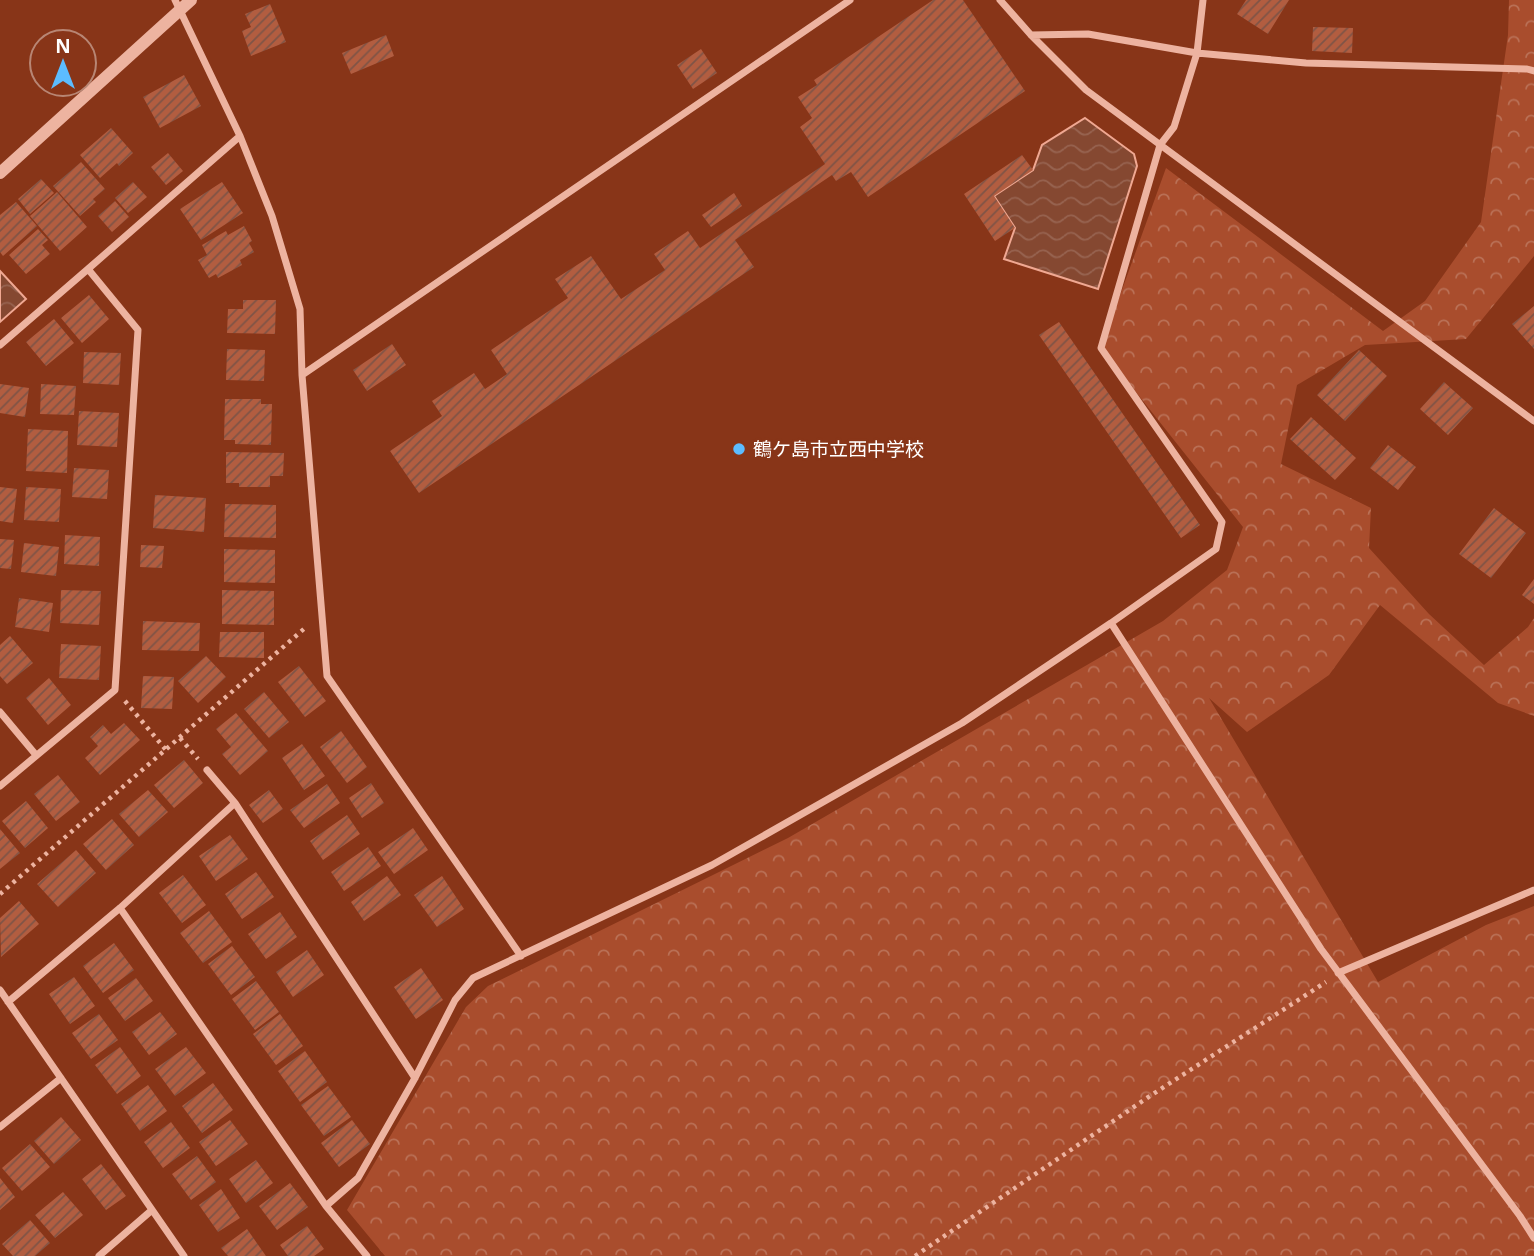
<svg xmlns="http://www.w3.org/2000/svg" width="1534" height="1256" font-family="'Noto Sans','Noto Sans JP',sans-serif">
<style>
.forest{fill:url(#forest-crowns)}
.water{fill:url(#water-waves);stroke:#f0a892;stroke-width:2}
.building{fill:url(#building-hatch)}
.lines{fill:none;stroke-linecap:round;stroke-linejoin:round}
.path{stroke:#edb3a0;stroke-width:4.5;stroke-dasharray:3.5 5;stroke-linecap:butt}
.minor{stroke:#edb3a0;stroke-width:7}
.tertiary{stroke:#edb3a0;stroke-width:12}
.poi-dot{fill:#5cbcff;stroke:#883518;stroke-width:2.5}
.labels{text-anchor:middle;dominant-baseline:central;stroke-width:5;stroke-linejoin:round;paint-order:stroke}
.poi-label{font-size:19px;fill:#fff;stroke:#883518;text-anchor:start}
</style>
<defs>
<pattern id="forest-crowns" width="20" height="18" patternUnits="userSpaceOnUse" patternTransform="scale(1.75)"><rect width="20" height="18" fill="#a94d2d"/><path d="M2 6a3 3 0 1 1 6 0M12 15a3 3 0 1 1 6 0" fill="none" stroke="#ba7157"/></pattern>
<pattern id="water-waves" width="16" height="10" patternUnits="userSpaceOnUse" patternTransform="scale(1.75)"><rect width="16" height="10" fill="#854831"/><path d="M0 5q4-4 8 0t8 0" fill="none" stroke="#976350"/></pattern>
<pattern id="building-hatch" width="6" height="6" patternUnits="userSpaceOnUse" patternTransform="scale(1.75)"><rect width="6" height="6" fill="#b25d40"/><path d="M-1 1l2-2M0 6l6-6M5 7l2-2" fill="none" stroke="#7f5446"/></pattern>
</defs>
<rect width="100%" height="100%" fill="#883518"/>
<path class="forest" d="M1509,0H1534V256L1466,339L1365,345L1297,385L1281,464L1371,508L1369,548L1429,614L1484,665L1528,627L1534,618V716L1498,703L1380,605L1329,675L1247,732L1209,698L1378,982L1486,925L1534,906V1256H385L347,1210L466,1007L488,986L788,838L1163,621L1227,570L1243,527L1101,348L1166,168L1383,331L1425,301L1481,222L1508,35Z"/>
<path class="water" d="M1085,118L1134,154L1137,166L1098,289L1004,259L1015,228L994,196L1033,170L1042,145Z
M0,271L26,299L0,322Z"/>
<path class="building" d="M933,0H963L1025,91L868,197L851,172L836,181L832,175L735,240L754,267L419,493L390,451L442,416L432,401L474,373L485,389L507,374L491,350L568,298L555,279L591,256L621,299L665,270L654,254L688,231L700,248L825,164L800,127L812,118L798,97L817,85L814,80Z
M1246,0H1289L1268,34L1237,14Z
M270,4L286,42L251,56L242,31L251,27L245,14Z
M1313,27L1353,28L1352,53L1312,51Z
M386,35L394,56L351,74L342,53Z
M701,49L717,73L693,89L677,65Z
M184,75L201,106L160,128L143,97Z
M111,128L133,153L119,166L117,163L100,178L80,155Z
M168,153L183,171L166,185L151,167Z
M1022,155L1033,170L994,196L1015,228L995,241L964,194Z
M81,162L105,189L93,199L96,202L80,216L53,186Z
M41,179L54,193L30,214L18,199Z
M133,182L147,197L128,213L115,198Z
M222,182L243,213L201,240L180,209Z
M57,192L87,227L60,251L30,216Z
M734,193L742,206L711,227L702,215Z
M115,201L129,217L112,232L98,216Z
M16,202L37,226L3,256L0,252V215Z
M244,226L252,241L249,243L254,252L240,260L242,265L218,278L216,274L209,278L198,260L207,255L202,245L226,231L228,235Z
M38,229L48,240L42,245L50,254L26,274L9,255Z
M89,295L109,319L82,343L61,318Z
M243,300H276L275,334L227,333L228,309H243Z
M1534,306V349L1512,324Z
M54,319L74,343L46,366L26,342Z
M1059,322L1200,525L1181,538L1039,335Z
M392,344L406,365L367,391L353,370Z
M227,349L265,350L264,381L226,380Z
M1359,350L1387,376L1345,421L1317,395Z
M84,352L121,353L119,385L83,383Z
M1444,382L1473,408L1448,435L1420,409Z
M0,384L29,388L25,417L0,413Z
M41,384L76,386L74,415L40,414Z
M225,399H261V404H272L271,445L235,444V440H224Z
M79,411L119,413L117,447L77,445Z
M1311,417L1356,458L1335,480L1290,439Z
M28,429L68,431L67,473L26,471Z
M1388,445L1416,467L1398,490L1370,468Z
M226,452L284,453L283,476H270V487H239V483H226Z
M74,468L109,470L107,499L72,497Z
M0,487L17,489L13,523L0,521Z
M26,487L61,489L59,522L24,520Z
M155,495L206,498L204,532L153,528Z
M225,504L276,505V538L224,537Z
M1494,508L1526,533L1491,578L1459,554Z
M65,535L100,537L99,566L64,564Z
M0,539L14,540L11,569L0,568Z
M24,543L59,547L56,576L21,572Z
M141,545L164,546L162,568L140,567Z
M224,549L275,550V583L224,582Z
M1534,579V604L1522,595Z
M61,590L101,591L99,625L60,623Z
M222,590L274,591V625L222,624Z
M19,598L53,603L49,632L15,627Z
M143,621L200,623L199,651L142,650Z
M220,632H264V658L219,657Z
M10,636L33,663L7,684L0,676V645Z
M61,644L101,646L99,680L59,678Z
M206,656L226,677L198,703L178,681Z
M299,666L326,701L305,717L278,682Z
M143,676L174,677L172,709L141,708Z
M49,678L71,705L48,725L26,698Z
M264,692L289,722L269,738L244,709Z
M236,713L268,751L240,775L222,754L231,747L216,729Z
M124,723L140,740L100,775L85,758L98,746L90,737L103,725L111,734Z
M341,731L367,767L347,783L320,747Z
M302,744L325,776L304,790L282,758Z
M184,760L203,783L174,808L154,785Z
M58,775L80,802L56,821L34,794Z
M371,783L384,803L362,818L349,798Z
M327,784L340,803L304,828L290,810Z
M148,790L168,812L139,837L119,814Z
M269,790L283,809L263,823L249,805Z
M26,801L48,828L25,848L2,821Z
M347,815L360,834L323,860L310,841Z
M112,819L134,845L106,870L83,844Z
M413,828L428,850L394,874L378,852Z
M0,829L20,853L0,869Z
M230,835L248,859L216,881L199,856Z
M368,847L381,866L344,891L331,872Z
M76,850L96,873L58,907L37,884Z
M256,872L274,897L242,919L225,894Z
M183,875L206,905L182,923L159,893Z
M387,876L401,895L364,921L351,902Z
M442,876L464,909L437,927L414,895Z
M19,901L39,924L1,957L0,918Z
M209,911L232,942L203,963L180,933Z
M280,912L297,937L266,959L248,934Z
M114,943L134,970L103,993L83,966Z
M232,946L255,977L231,995L208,964Z
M307,950L324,975L293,997L276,972Z
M421,968L443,1000L416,1019L394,987Z
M74,977L95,1006L70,1024L49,994Z
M136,978L153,1001L125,1021L108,998Z
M256,981L279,1012L255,1030L232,999Z
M160,1012L177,1034L149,1055L132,1032Z
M99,1014L118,1040L91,1059L72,1033Z
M280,1014L303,1046L276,1065L253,1034Z
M120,1047L141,1076L117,1094L95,1065Z
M186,1047L206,1073L175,1096L155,1069Z
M305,1051L327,1082L300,1102L278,1071Z
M213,1083L233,1110L202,1133L182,1106Z
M148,1085L167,1111L140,1131L121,1104Z
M328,1086L351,1117L324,1136L301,1105Z
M61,1117L81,1140L54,1164L34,1141Z
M230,1120L248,1144L216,1166L199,1142Z
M352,1120L370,1144L339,1167L321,1143Z
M171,1122L190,1148L163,1168L144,1142Z
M30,1144L50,1167L22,1191L2,1168Z
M197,1156L216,1182L191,1200L172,1174Z
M256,1160L273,1183L246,1203L229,1179Z
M101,1164L126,1196L106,1210L82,1179Z
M0,1178L15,1197L0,1210Z
M290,1183L308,1207L277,1230L259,1206Z
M221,1189L240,1218L218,1232L199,1205Z
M63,1192L83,1215L55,1238L35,1215Z
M30,1220L50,1243L35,1256H13L2,1244Z
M307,1226L324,1249L314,1256H288L280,1245Z
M247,1229L266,1256H228L221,1248Z"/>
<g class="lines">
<path class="path" d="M125,701L166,750
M180,738L198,759
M0,894L305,628
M915,1256L1147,1098L1326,982"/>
<path class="minor" d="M175,0L240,136L272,216L300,309L302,375
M1000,0L1031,35L1086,90L1534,421
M1031,35L1088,34L1197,53L1306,63L1527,69L1534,71
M88,269L240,136
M0,345L88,269L138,330L115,690L0,786
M1111,623L1321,949L1520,1216L1534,1238
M0,712L36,755
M207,770L235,803
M120,908L326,1206L367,1256
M521,956L327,676L302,375L850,0
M1338,973L1534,890
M0,990L184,1256
M8,1002L120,908L235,803L415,1078
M0,1127L61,1078
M326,1206L358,1178L415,1078L455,1000L473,978L712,865L962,723L1111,623L1216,549L1222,522L1101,348L1160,145L1174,127L1197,53L1203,0
M99,1256L152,1210"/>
<path class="tertiary" d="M0,173L191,0"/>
</g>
<circle class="poi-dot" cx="739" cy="449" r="7"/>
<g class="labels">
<g class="poi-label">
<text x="753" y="449">鶴ケ島市立西中学校</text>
</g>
</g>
<g transform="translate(63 63)"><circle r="33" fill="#883518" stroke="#b88674" stroke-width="2"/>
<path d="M0-5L12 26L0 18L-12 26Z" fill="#5cbcff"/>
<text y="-10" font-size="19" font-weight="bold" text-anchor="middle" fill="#ffffff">N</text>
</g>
</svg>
